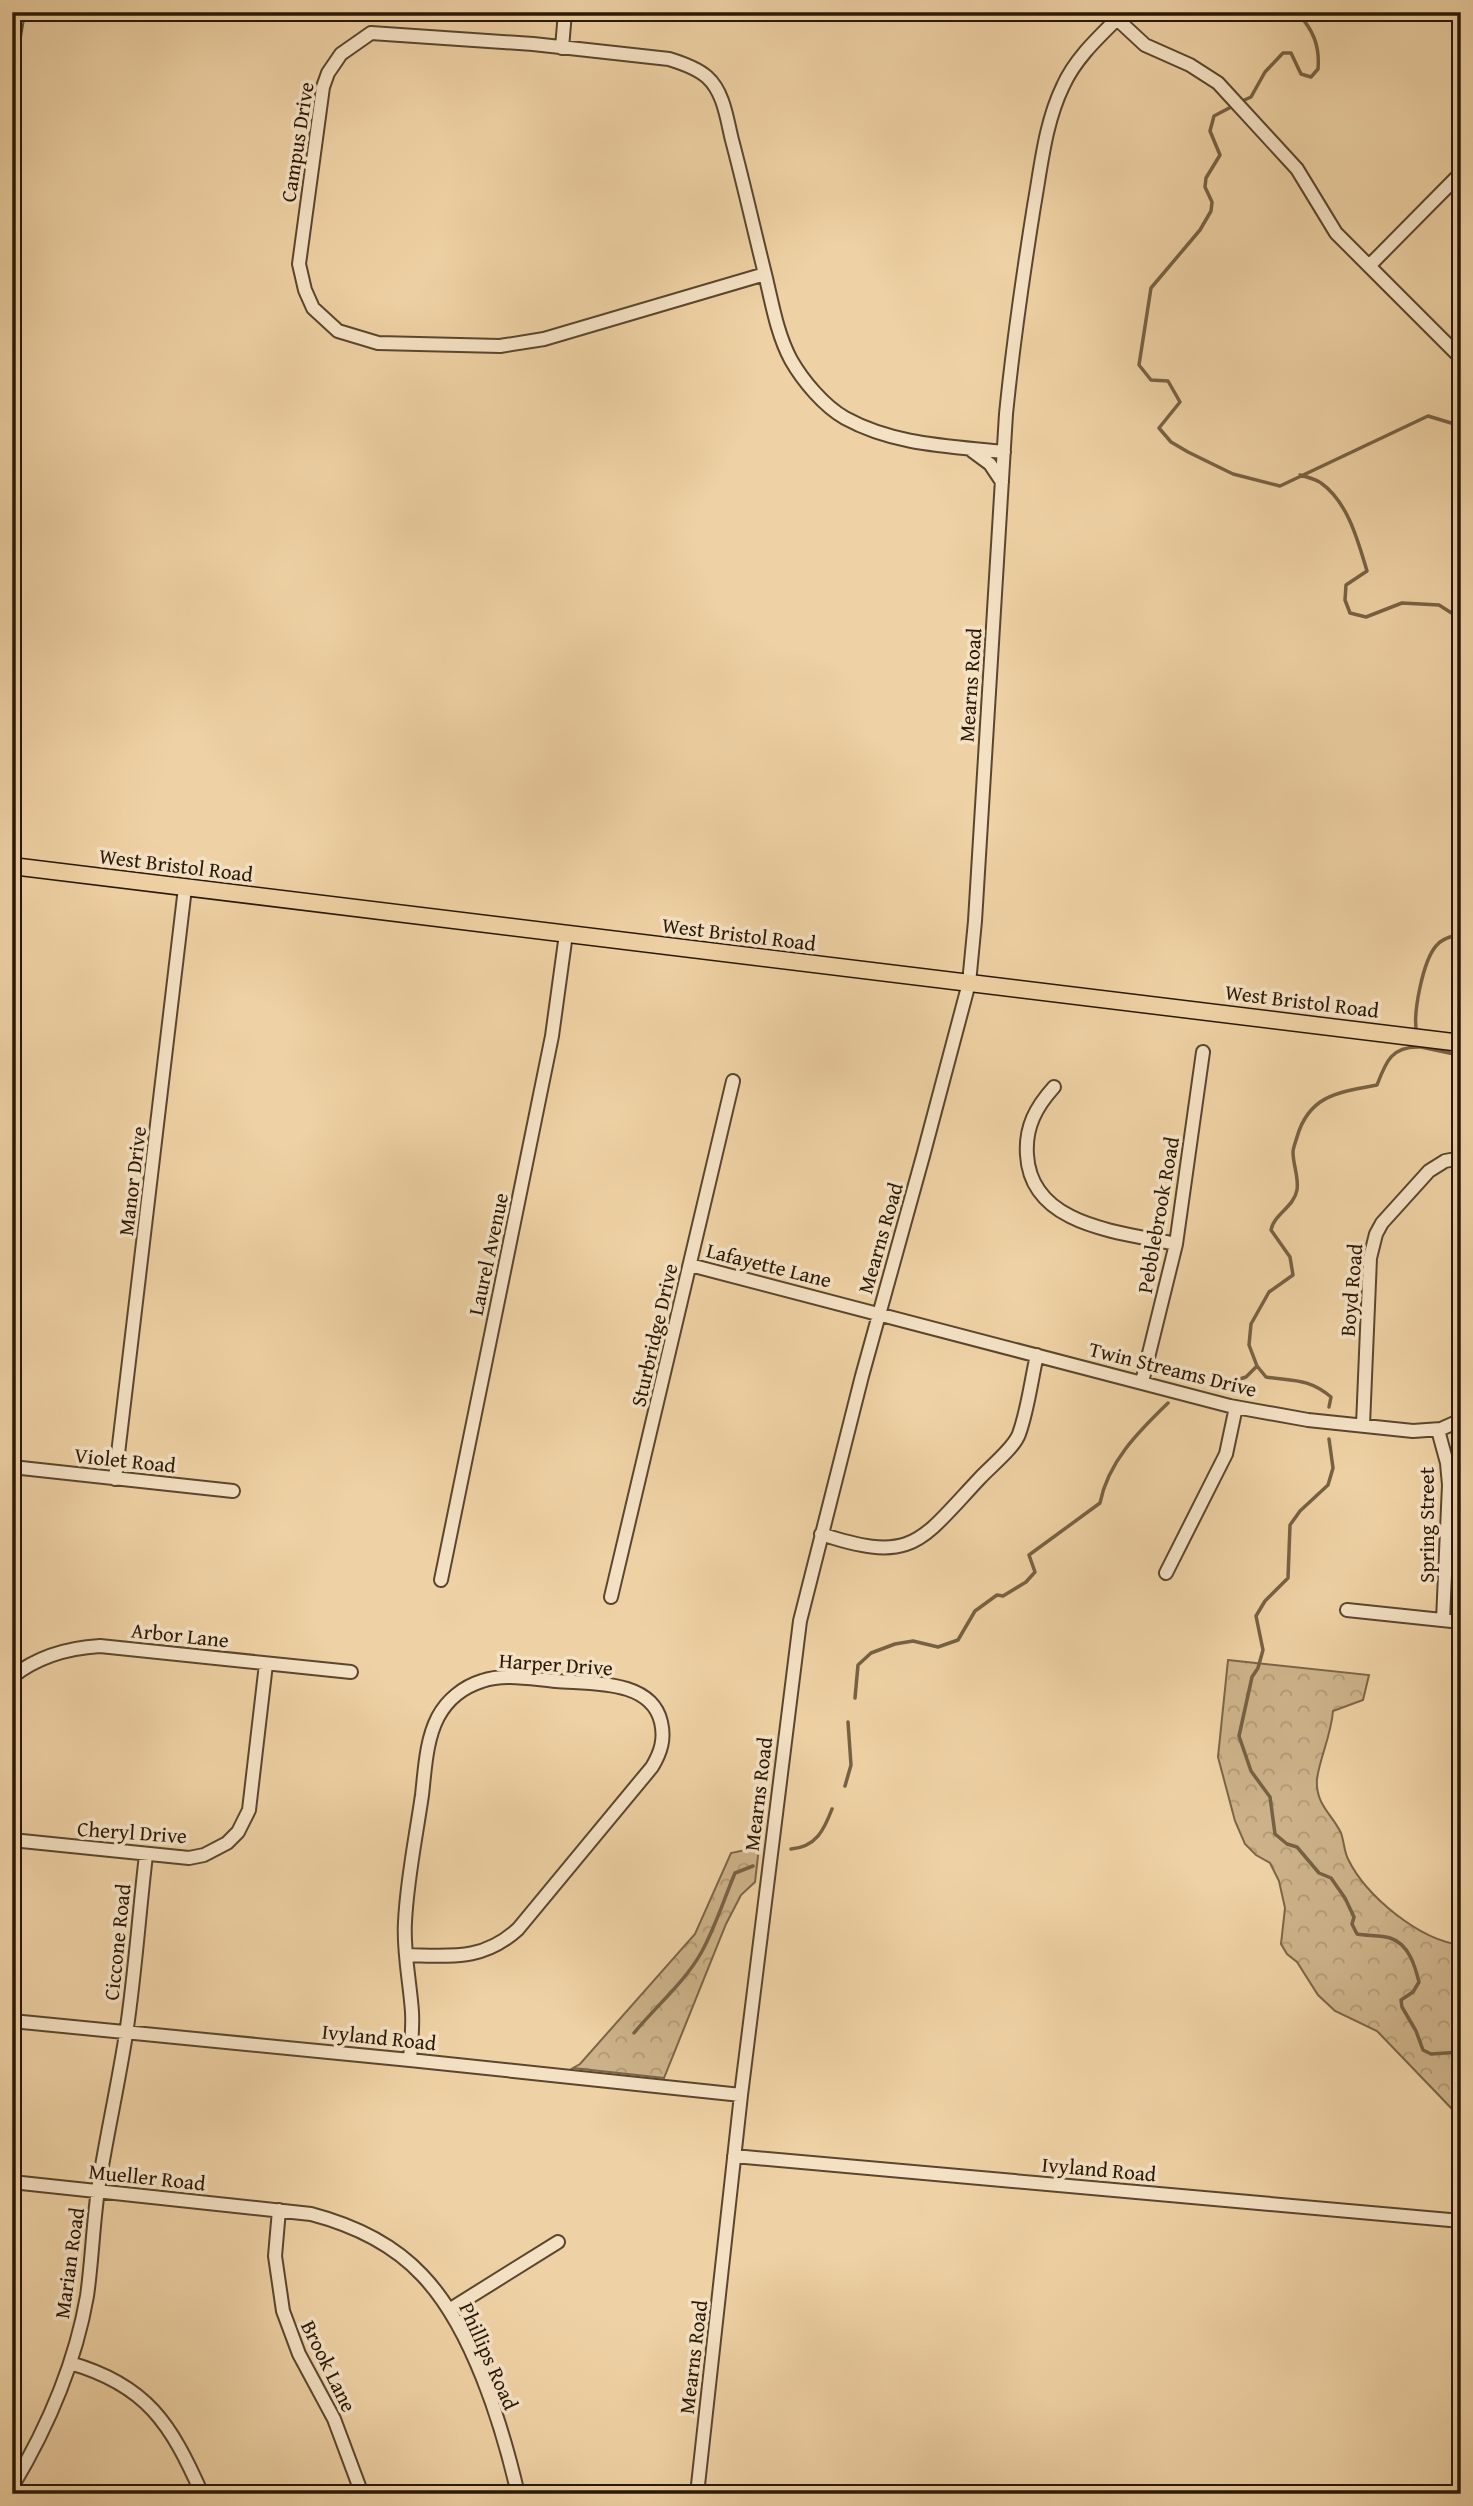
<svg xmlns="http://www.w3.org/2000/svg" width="1473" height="2506" font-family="'Gentium Book Plus',serif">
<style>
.forest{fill:url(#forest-crowns);stroke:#7b6547;stroke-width:2}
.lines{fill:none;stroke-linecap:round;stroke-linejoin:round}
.stream{stroke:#776144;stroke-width:3.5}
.minor-casing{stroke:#5a462d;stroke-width:16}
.major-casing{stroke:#291805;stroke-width:19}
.minor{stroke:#f4e1c4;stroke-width:12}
.major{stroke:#eed1a4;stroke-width:16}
.labels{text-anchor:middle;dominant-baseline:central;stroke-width:7;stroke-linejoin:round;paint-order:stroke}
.street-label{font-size:21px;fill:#291805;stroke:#f4e1c4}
</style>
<defs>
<pattern id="forest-crowns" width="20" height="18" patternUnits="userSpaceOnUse" patternTransform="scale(1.75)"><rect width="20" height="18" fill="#cdb289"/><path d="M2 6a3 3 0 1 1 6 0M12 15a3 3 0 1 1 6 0" fill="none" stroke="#b09875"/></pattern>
</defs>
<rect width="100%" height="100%" fill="#eed1a4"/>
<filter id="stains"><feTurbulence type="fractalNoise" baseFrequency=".00286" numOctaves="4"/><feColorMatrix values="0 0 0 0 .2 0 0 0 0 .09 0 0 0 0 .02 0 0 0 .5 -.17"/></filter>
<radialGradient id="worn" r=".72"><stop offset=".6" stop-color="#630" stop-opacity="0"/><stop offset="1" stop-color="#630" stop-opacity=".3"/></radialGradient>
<path class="forest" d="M1228,1660L1369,1675L1363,1700L1333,1711C1331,1736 1320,1757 1317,1779C1315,1804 1332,1814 1341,1833C1344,1841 1344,1851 1348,1859C1366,1896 1419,1940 1461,1945V2113L1454,2111L1377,2031L1335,2011L1318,1995L1297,1962L1287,1954L1281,1944L1285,1908L1279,1881L1270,1863L1256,1855L1245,1844L1235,1821L1218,1757Z
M759,1847L755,1882L741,1895L726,1924L664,2078L573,2068L580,2064L695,1934L731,1853Z"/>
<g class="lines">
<path class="stream" d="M1240,102L1251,97L1265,72L1283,53H1291L1301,74L1311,77L1318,69C1320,45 1313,30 1297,12
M1233,106L1214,116L1210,131L1220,155L1206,178L1205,187L1212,202L1211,211L1200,230L1151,288L1139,365L1151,380L1168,381L1180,402L1159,428L1171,442L1188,452L1233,474L1280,486L1428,416L1461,426
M1300,475C1306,477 1316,479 1321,483C1348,502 1358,541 1367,571L1346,585L1345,600L1350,613L1366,617L1402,603L1439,605L1461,619
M1417,1034C1412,1015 1423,961 1436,946C1442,938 1452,937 1461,933
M1421,1047L1454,1054L1461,1061
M1222,1385L1246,1377L1257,1366
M1329,1407L1331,1397C1309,1378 1292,1381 1266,1377L1257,1366L1249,1345L1251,1324L1269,1292L1293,1275L1290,1257L1271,1230C1274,1214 1294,1207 1297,1190C1299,1177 1293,1165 1293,1152C1293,1148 1296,1141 1297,1137C1309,1095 1339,1092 1377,1085C1386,1061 1392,1046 1420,1047
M1329,1439L1333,1468L1328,1485L1300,1511L1290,1525L1288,1578L1265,1601L1256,1616L1263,1650L1258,1668L1252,1677L1239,1736L1251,1771L1270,1797L1275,1834L1287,1844L1297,1847L1319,1873L1331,1878L1345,1898L1354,1917L1352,1924L1357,1934C1367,1936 1381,1935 1390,1938C1409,1944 1415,1966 1419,1982L1413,1992L1401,2000L1402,2007L1416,2031L1423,2050L1431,2054L1461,2052
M855,1698L858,1665L871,1653L895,1644L913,1641L938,1647L958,1640L975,1611L997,1595L1003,1596L1026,1582L1035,1572L1029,1555L1100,1503C1108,1462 1138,1432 1168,1403
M845,1786L851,1765L848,1722
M791,1849C816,1847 824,1830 832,1809
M634,2033C656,2006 684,1983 701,1953C715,1928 724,1899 735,1873L753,1866"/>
<defs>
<path id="minor" d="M1117,19L1145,45L1190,65L1218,83L1297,169L1336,233L1369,266
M562,48L565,12
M12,49L18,12
M1461,173L1369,266L1461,358
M765,274L544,339L500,346L378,343L338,331L313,308L305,290L299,264L323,87L328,73L341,54L371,33L533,44L669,59C682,63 697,68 707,77C724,92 727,120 732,140C744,185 754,230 765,274C772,303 777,334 791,360C803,381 824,406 845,418C894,445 949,446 1004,452
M971,450L990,464L1002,482
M1054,1087C1036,1107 1025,1127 1027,1155C1031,1227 1122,1232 1176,1244
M690,1265L1230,1406L1308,1420L1413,1431L1441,1429L1461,1420
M1142,1382L1176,1244L1203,1052
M1363,1425L1370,1258L1376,1234L1382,1223L1429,1171L1445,1161L1461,1158
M1438,1430L1447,1463L1449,1485L1443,1620
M12,1467L233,1491
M115,1479L185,888
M821,1534C913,1564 919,1543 980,1478C990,1467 1014,1448 1019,1434C1028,1409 1031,1381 1037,1355
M1166,1573L1226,1454L1236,1407
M441,1580L552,1036L566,934
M611,1597L733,1081
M1347,1610L1461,1622
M12,1677C38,1656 67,1648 100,1646L351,1672
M12,1840L189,1858L204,1855L227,1843L238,1832L249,1810L266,1664
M407,1955C451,1956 483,1961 518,1929L652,1767C661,1752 665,1739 661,1722C651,1679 590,1684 556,1681C532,1679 504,1673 482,1681C463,1687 447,1700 438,1717C426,1740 425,1769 422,1795C416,1837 407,1879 405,1922C403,1951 410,1982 412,2012C413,2028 411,2044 410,2060
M12,2021L410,2060L741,2095
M734,2156L1461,2221
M12,2182L311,2214C353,2225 392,2243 422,2275C472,2327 502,2425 518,2494
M279,2210L275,2256L283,2311L299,2354L334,2419L362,2494
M449,2310L558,2242
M70,2363C147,2385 171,2424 202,2494
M12,2487C48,2427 75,2365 87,2296C92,2261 93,2225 98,2190C106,2138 118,2086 126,2034C135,1975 139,1914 146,1855
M697,2494L741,2095L800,1621L862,1376L923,1156L969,983L975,921L1006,414C1013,344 1023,275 1034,206C1041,167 1045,123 1063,86C1076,57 1101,35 1124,12"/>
<path id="major" d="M12,866L1461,1043"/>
</defs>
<use href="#minor" class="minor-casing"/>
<use href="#major" class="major-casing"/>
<use href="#minor" class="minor"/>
<use href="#major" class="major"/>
</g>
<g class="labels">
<g class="street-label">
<text transform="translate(297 142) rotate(-81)">Campus Drive</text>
<text transform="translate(970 685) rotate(-86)">Mearns Road</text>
<text transform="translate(176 865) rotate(7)">West Bristol Road</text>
<text transform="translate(739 934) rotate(7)">West Bristol Road</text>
<text transform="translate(1302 1001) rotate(7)">West Bristol Road</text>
<text transform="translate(132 1181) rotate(-83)">Manor Drive</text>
<text transform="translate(1158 1215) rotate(-80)">Pebblebrook Road</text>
<text transform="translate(880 1238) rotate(-74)">Mearns Road</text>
<text transform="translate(488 1254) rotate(-78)">Laurel Avenue</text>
<text transform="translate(769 1265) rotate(14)">Lafayette Lane</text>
<text transform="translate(1351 1290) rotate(-85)">Boyd Road</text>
<text transform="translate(654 1335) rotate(-77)">Sturbridge Drive</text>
<text transform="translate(1173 1369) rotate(14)">Twin Streams Drive</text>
<text transform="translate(125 1460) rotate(6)">Violet Road</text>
<text transform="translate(1426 1525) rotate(-90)">Spring Street</text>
<text transform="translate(180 1635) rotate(6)">Arbor Lane</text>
<text transform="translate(556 1664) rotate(4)">Harper Drive</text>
<text transform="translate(758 1794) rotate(-83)">Mearns Road</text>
<text transform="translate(132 1832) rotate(4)">Cheryl Drive</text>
<text transform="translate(117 1942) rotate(-84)">Ciccone Road</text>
<text transform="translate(379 2037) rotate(6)">Ivyland Road</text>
<text transform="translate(1099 2169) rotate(5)">Ivyland Road</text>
<text transform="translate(147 2177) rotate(6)">Mueller Road</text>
<text transform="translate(69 2263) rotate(-82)">Marian Road</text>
<text transform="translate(489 2356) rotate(66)">Phillips Road</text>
<text transform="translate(693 2357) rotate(-83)">Mearns Road</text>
<text transform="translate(329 2366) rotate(64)">Brook Lane</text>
</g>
</g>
<rect width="1473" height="2506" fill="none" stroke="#eed1a4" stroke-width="42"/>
<rect x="14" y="14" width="1445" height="2478" fill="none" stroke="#291805" stroke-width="3.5"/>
<rect x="21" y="21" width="1431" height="2464" fill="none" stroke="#291805" stroke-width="2"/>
<rect width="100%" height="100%" filter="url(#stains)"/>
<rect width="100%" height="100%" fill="url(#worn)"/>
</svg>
